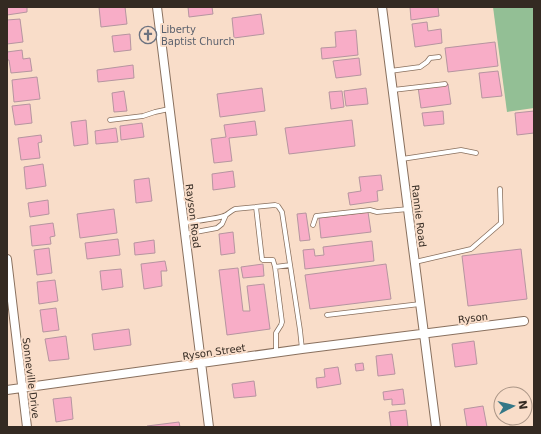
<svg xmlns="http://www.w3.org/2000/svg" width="541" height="434" font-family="'DejaVu Sans',sans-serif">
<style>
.green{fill:#93bf95}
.building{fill:#f8adc7;stroke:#b695a0}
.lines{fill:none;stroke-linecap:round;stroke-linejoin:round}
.service-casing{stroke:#89705e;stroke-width:5.5}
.minor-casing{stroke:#89705e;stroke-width:10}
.service{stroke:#fff;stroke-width:4}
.minor{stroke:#fff;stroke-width:8}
.labels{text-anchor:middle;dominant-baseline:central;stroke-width:4;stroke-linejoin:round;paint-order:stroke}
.worship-label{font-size:10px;fill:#5b616d;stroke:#f9ddc9;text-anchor:start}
.street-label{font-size:10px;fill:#342a22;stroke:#f9ddc9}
</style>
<rect width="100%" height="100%" fill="#f9ddc9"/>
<path class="green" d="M493,7H534V108L507,112Z"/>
<path class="building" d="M7,7H27V12L7,15Z
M99,7H125L127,24L101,27Z
M188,7H212L213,14L189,17Z
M410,7H438L439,16L411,20Z
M261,14L264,34L234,38L232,18Z
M20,19L23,42L7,44V20Z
M427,22L428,31L441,29L442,43L415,47L412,24Z
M356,30L358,55L322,59L321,48L336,47L335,32Z
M130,34L131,50L114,52L112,36Z
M495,42L498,66L448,72L445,48Z
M22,50L23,59L30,58L32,71L11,73L9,60H7V52Z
M359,58L361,75L336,78L333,61Z
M133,65L134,78L98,82L97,70Z
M498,71L502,96L482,98L479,73Z
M37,77L40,99L14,102L12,80Z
M448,84L451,104L421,108L418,87Z
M262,88L265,111L220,117L217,94Z
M366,88L368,104L346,106L344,91Z
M124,91L127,111L114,112L112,93Z
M342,91L344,107L331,109L329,92Z
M30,104L32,123L15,125L12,106Z
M443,111L444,124L424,126L422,113Z
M534,111V133L517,135L515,113Z
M86,120L88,144L74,146L71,122Z
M352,120L355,146L289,154L285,128Z
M255,121L257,135L229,138L232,161L214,163L211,139L226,137L224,125Z
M142,123L144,137L121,140L120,126Z
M116,128L118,142L96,144L95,131Z
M41,135L42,142L38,143L40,158L21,160L18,138Z
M43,164L46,186L26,189L24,167Z
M233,171L235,187L213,190L212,174Z
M381,175L383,190L377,191L378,201L350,205L348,193L361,191L359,177Z
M149,178L152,201L136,203L134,180Z
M48,200L49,214L30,217L28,203Z
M114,209L117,233L80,238L77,214Z
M368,212L371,232L321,238L319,218Z
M306,213L310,240L300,241L297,214Z
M53,223L55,236L50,237L51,244L32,246L30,226Z
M233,232L235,253L221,255L219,234Z
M118,239L120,255L87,259L85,243Z
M154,240L155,253L135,255L134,243Z
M372,241L374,261L305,269L303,250L314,249L315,256L324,255L323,247Z
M49,248L52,273L37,275L34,250Z
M521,249L527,299L468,306L462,256Z
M165,261L167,271H161L162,286L144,289L141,264Z
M263,264L264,276L243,278L241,267Z
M386,264L391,299L310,309L305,275Z
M238,268L243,311H250L247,286L264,284L270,329L227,335L219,270Z
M121,269L123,287L102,290L100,271Z
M55,280L58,301L39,304L37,282Z
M56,308L59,330L43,332L40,310Z
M129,329L131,345L94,350L92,334Z
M66,336L69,359L49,361L45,339Z
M474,341L477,364L455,367L452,344Z
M392,354L395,374L378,376L376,356Z
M363,363L364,370L356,371L355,364Z
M338,367L341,384L317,388L316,378L325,377L324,369Z
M254,381L256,396L234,398L232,384Z
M403,389L405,404L392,405V399L384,400L383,392Z
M71,397L73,419L56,422L53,399Z
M483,406L487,427H467L464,409Z
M406,410L408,427H391L389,412Z
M179,422L180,427H147V426Z"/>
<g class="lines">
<defs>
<path id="service" d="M390,71L420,67L427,62L430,58L439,57
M393,90L445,84
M110,120L143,116L155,112L169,109
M402,159L461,150L476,153
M256,207L262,259L263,260H273L275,267L282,322L281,325L276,333V353
M184,223C193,221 219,219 226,215C229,213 231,211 235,209L275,205L278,206L282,212L300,330L302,349
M313,225L316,216L370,210L377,212L408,209
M185,234L217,228L222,224L226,215
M415,262L471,249L501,223L500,189
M275,267L290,265
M327,315L420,304"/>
<path id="minor" d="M157,7L209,427
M382,7L436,427
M7,259L27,427
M7,390L302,349L524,321"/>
</defs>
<use href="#service" class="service-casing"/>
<use href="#minor" class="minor-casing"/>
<use href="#service" class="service"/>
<use href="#minor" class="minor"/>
</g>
<defs>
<symbol id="church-ring" viewBox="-11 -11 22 22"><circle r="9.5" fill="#f9ddc9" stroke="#6b7280" stroke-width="1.5"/><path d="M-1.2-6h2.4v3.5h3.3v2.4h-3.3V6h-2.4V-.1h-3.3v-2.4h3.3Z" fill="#6b7280"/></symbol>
</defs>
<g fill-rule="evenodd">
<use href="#church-ring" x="138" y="25" width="20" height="20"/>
</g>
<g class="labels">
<g class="worship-label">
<text x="161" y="29">Liberty<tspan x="161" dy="12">Baptist Church</tspan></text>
</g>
<g class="street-label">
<text transform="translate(193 216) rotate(83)">Rayson Road</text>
<text transform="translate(419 216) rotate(83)">Rannie Road</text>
<text transform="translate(473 318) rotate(-7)">Ryson</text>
<text transform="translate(214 352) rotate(-8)">Ryson Street</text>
<text transform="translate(31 378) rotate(83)">Sonneville Drive</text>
</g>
</g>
<rect width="541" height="434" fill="none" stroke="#342a22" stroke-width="16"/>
<g transform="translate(513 406) rotate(83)"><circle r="19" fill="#f9ddc9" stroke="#aa9586"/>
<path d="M0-3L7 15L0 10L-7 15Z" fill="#347787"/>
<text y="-6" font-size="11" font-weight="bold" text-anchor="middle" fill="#342a22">N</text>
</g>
</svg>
